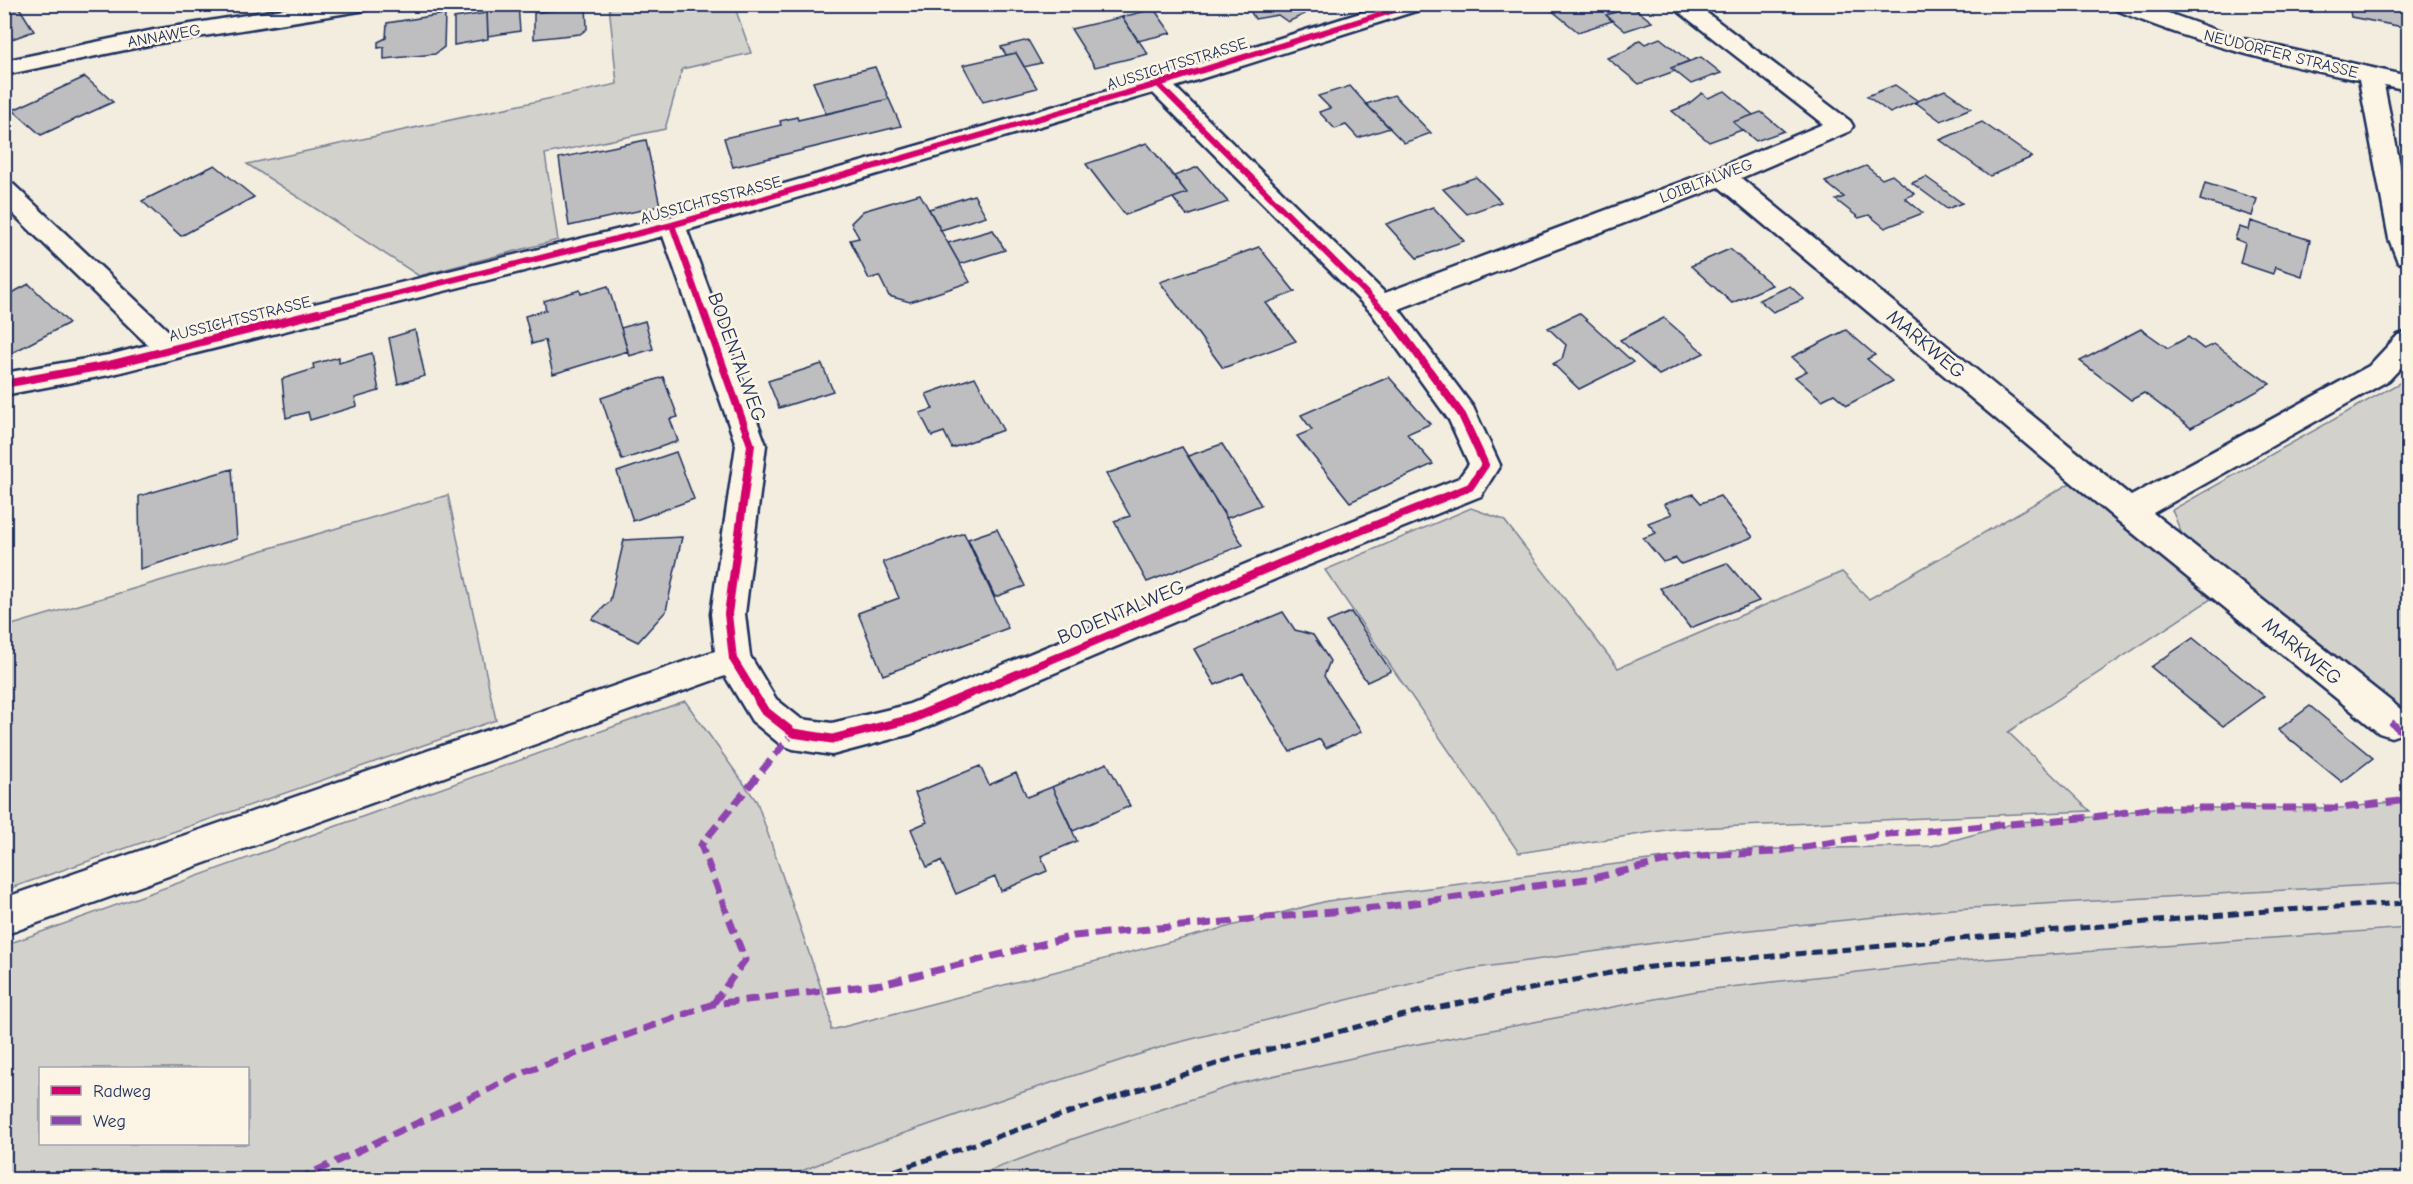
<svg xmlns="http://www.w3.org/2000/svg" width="2413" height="1184" font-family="'Comic Neue',sans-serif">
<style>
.built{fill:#e3dfd6}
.green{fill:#d3d1cc;stroke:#778095;stroke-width:1.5;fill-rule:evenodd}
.building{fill:#bebec0;stroke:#1b2f5e;stroke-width:1.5}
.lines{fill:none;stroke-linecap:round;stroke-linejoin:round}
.minor-casing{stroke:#1b2f5e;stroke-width:5}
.minor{fill:#fcf5e5;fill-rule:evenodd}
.rail{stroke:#1b2f5e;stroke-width:5;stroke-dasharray:10 5;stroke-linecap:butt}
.quiet{stroke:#8e44ad;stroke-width:7;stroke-dasharray:14 7;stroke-linecap:butt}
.cycleway-far2-casing{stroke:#fcf5e5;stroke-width:9}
.cycleway-far1-casing{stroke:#fcf5e5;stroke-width:11}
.cycleway-casing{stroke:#fcf5e5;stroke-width:13}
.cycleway-far2{stroke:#d6006c;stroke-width:6}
.cycleway-far1{stroke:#d6006c;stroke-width:8}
.cycleway{stroke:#d6006c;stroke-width:9}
.labels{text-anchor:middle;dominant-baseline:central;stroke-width:5;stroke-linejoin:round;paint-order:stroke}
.far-street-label{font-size:16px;fill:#1b2f5e;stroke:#fcf5e5}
.street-label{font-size:20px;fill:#1b2f5e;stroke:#fcf5e5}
</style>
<rect width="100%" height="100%" fill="#f3ede0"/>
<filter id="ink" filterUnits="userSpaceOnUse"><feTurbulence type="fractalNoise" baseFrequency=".0167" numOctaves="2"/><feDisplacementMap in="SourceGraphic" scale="12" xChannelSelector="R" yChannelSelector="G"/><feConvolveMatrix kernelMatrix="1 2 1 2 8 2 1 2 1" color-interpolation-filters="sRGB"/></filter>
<g filter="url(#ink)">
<path class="built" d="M2408,883V928L1934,963L1697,991L1392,1049L1237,1084L1073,1139L968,1179L783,1180L833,1158L1017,1094L1168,1045L1470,969L1740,931L1953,909Z"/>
<path class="green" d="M609,5H734L751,53L682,69L665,129L545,154L558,240L419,276L247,164L617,84Z
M2408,378V721L2185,542L2172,510Z
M2072,482L2214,597L2008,732L2090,811L1673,829L1519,853L1325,570L1471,508L1504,520L1618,668L1842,572L1869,599Z
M448,495L496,720L5,890V627Z
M685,701L757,802L830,1014L831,1030L1327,901L1727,850L1932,846L2019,822L2094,817L2153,808H2342L2408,800V883L1953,909L1740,931L1470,969L1168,1045L1017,1094L833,1158L783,1179H5V945ZM248,1068V1144H40V1068Z
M2408,928V1179H968L1073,1139L1237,1084L1392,1049L1697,991L1934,963Z"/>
<path class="building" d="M17,4L34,31L4,42V6Z
M1246,4H1299L1305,14L1288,22L1278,15L1255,19Z
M1299,4H1331L1303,12Z
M1563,4H1618L1624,9L1606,15L1612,21L1578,32L1550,9Z
M2349,4H2403L2408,28L2351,17Z
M518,5L520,31L488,36L487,10Z
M586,5L587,29L580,34L534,39V13Z
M1633,7L1652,22L1625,31L1606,15Z
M1154,9L1171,33L1138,41L1122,17Z
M487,13L488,39L454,45V18Z
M445,14L444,47L435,54L384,59V47L378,48V42L386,38L387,23Z
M1122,17L1148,54L1095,67L1071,29Z
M1660,38L1689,61L1671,68L1675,71L1639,84L1607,58L1625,51L1640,40L1645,44Z
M1028,40L1041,63L1024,67L1016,53L1006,55L1001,47Z
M1016,53L1037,88L983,102L963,65Z
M1701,57L1721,73L1691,84L1671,68Z
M875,67L889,99L826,114L813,82Z
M85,77L113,102L41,135L13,110Z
M1895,85L1918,101L1890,113L1867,96Z
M1350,86L1366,104L1390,128L1358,138L1346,125L1335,129L1319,112L1330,108L1318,96Z
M1945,90L1971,108L1941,121L1915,102Z
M1725,91L1753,115L1733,122L1742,130L1709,142L1672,111L1687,105L1702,93L1708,98Z
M1394,95L1431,133L1404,143L1366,104Z
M889,99L901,126L733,167L724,138L781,125L780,121L797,117L798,120Z
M1761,112L1784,131L1756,141L1733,122Z
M1982,122L2032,157L1990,176L1940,140Z
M646,140L660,206L569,226L559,158Z
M1147,143L1187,193L1125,215L1086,164Z
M215,165L254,197L181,236L142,201Z
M1866,166L1882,179L1892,175L1915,194L1905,198L1923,213L1885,228L1869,215L1859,218L1836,200L1844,197L1825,182Z
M1198,167L1228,202L1187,216L1173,198L1187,193L1174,176Z
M1476,177L1501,202L1467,214L1443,189Z
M1926,177L1962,203L1947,209L1912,183Z
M2205,183L2257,199L2252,216L2200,200Z
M920,194L970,282L910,302L889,296L879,276L869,279L850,240L859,238L851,223L863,211Z
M974,195L986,216L941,230L929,209Z
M1433,207L1464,241L1417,258L1386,224Z
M2251,221L2310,240L2302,276L2275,267L2273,274L2240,263L2245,243L2235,239L2239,227L2249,230Z
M993,230L1005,250L960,264L948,243Z
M1259,247L1295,292L1266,303L1296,341L1223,368L1160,282Z
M1730,249L1772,285L1732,303L1691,266Z
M29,284L69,323L6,356L4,297Z
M608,286L628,351L553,374L545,340L532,344L525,316L546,310L544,301L580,290L581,294Z
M1790,286L1804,299L1773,312L1759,300Z
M1579,313L1633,362L1579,389L1553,364L1562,359L1566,345L1548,328Z
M1664,318L1704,353L1659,375L1620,340Z
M645,321L653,349L629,356L621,328Z
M2141,329L2168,348L2188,337L2204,349L2214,344L2270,384L2191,428L2144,393L2131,400L2080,361Z
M415,330L425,376L398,384L389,338Z
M1846,330L1875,355L1867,359L1893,381L1847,405L1834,394L1822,400L1795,377L1807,371L1792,357Z
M372,353L379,391L355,398L357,406L310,420L308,412L286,418L282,379L314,369L313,364L339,357V363Z
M822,364L833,391L779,408L768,381Z
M663,377L678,417L670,419L678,441L622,460L601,398Z
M975,377L1003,430L952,448L944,432L932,436L920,413L933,409L926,394Z
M1389,377L1430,424L1407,434L1433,464L1350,502L1297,436L1312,430L1301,415Z
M1222,444L1261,505L1227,518L1188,456Z
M1182,447L1243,545L1147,582L1114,521L1130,516L1106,474Z
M676,452L694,499L633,521L617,472Z
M232,469L237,539L140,569L139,496Z
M1693,494L1701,503L1720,496L1753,537L1681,564L1676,558L1663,562L1643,538L1656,533L1648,523L1672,514L1664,504Z
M997,529L1025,586L995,597L968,539Z
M964,533L1008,628L883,675L858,613L899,598L883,562Z
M682,537L666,611L638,642L592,619L610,601L624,540Z
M1727,563L1759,601L1690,628L1660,588Z
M1283,612L1295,630L1313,635L1330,661L1324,676L1361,732L1326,748L1320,739L1290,752L1243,673L1215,685L1194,649Z
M1351,612L1391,671L1367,682L1327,622Z
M2193,638L2264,696L2223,726L2151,667Z
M2310,706L2373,758L2342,782L2278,730Z
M1107,763L1130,806L1073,831L1052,787Z
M980,766L989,785L1016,773L1027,797L1052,787L1077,841L1041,856L1047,871L1001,891L995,877L956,894L941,861L927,867L911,829L927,822L915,793Z"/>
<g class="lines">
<defs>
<path id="minor" d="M314,4H371L368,9L360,11L154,44L4,75V61L154,30Z
M1389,4H1425L1422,9L1175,87L1385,293L1713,170L1823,124L1669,4H1695L1850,121L1853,126L1850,131L1741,178L2131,496L2369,366L2398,335L2408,332V360L2389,380L2153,513L2403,711L2408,722L2403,733L2391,737L2379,733L2118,521L1719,187L1399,309L1473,407L1500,465L1481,496L1294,571L911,734L832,755L793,749L780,744L752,721L725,676L4,935V898L715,651L711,614L736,445L663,236L109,375L4,395V373L109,355L148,345L4,205V182L13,184L176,338L669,217L1149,79ZM1153,93L1371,312L1449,420L1469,464L1459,478L1272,553L907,705L832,723L801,719L776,699L750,656L745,614L766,445L687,230Z
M2111,4H2143L2235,37L2408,76V90L2384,85L2408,205V265L2398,262L2389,239L2359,80C2275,63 2193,43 2114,9Z"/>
</defs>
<use href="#minor" class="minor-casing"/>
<use href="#minor" class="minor"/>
<path class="rail" d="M866,1180L1231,1059L1416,1012L1630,969L2267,911L2408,903"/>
<path class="quiet" d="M2391,722L2408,738
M713,1004L745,960L701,845L793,733
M297,1180L527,1071L713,1004L882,984L1074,936L1385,907L1593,878L1685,857L1774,852L1877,835L2094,817L2153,808H2342L2408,800"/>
<defs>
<path id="cycleway-far2" d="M1158,84L1388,315
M672,225L704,315
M312,315L672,225L1158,84L1414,4"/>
<path id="cycleway-far1" d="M704,313L751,445L728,614L733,659L760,703
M4,384L109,365L318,313
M948,703L1283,562L1470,487L1485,465L1462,415L1387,313"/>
<path id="cycleway" d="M759,702L764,710L793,733L832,739L911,719L952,702"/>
</defs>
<use href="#cycleway-far2" class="cycleway-far2-casing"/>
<use href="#cycleway-far1" class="cycleway-far1-casing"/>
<use href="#cycleway" class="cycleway-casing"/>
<use href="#cycleway-far2" class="cycleway-far2"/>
<use href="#cycleway-far1" class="cycleway-far1"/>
<use href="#cycleway" class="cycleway"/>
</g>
</g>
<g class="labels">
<g class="far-street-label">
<text transform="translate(164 36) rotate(-10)">ANNAWEG</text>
<text transform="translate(2281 54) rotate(14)">NEUDORFER STRASSE</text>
<text transform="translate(1177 64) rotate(-17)">AUSSICHTSSTRASSE</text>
<text transform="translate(1706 181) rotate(-21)">LOIBLTALWEG</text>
<text transform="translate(711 200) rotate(-15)">AUSSICHTSSTRASSE</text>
<text transform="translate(240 319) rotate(-14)">AUSSICHTSSTRASSE</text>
</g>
<g class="street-label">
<text transform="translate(1926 344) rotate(40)">MARKWEG</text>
<text transform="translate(737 357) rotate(70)">BODENTALWEG</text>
<text transform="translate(1121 612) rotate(-23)">BODENTALWEG</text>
<text transform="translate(2302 651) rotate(39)">MARKWEG</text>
</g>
</g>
<rect width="2413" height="1184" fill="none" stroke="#fcf5e5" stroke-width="24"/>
<rect x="12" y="12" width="2389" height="1160" fill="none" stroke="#1b2f5e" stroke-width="2" filter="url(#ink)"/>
<rect x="39" y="1067" width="210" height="78" fill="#fcf5e5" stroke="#a2a6af" stroke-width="1.5"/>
<rect x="51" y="1086" width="30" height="9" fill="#d6006c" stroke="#a2a6af" stroke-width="1.5"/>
<text x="93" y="1097" font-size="18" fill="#1b2f5e">Radweg</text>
<rect x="51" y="1116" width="30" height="9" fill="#8e44ad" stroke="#a2a6af" stroke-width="1.5"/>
<text x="93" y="1127" font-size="18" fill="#1b2f5e">Weg</text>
</svg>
